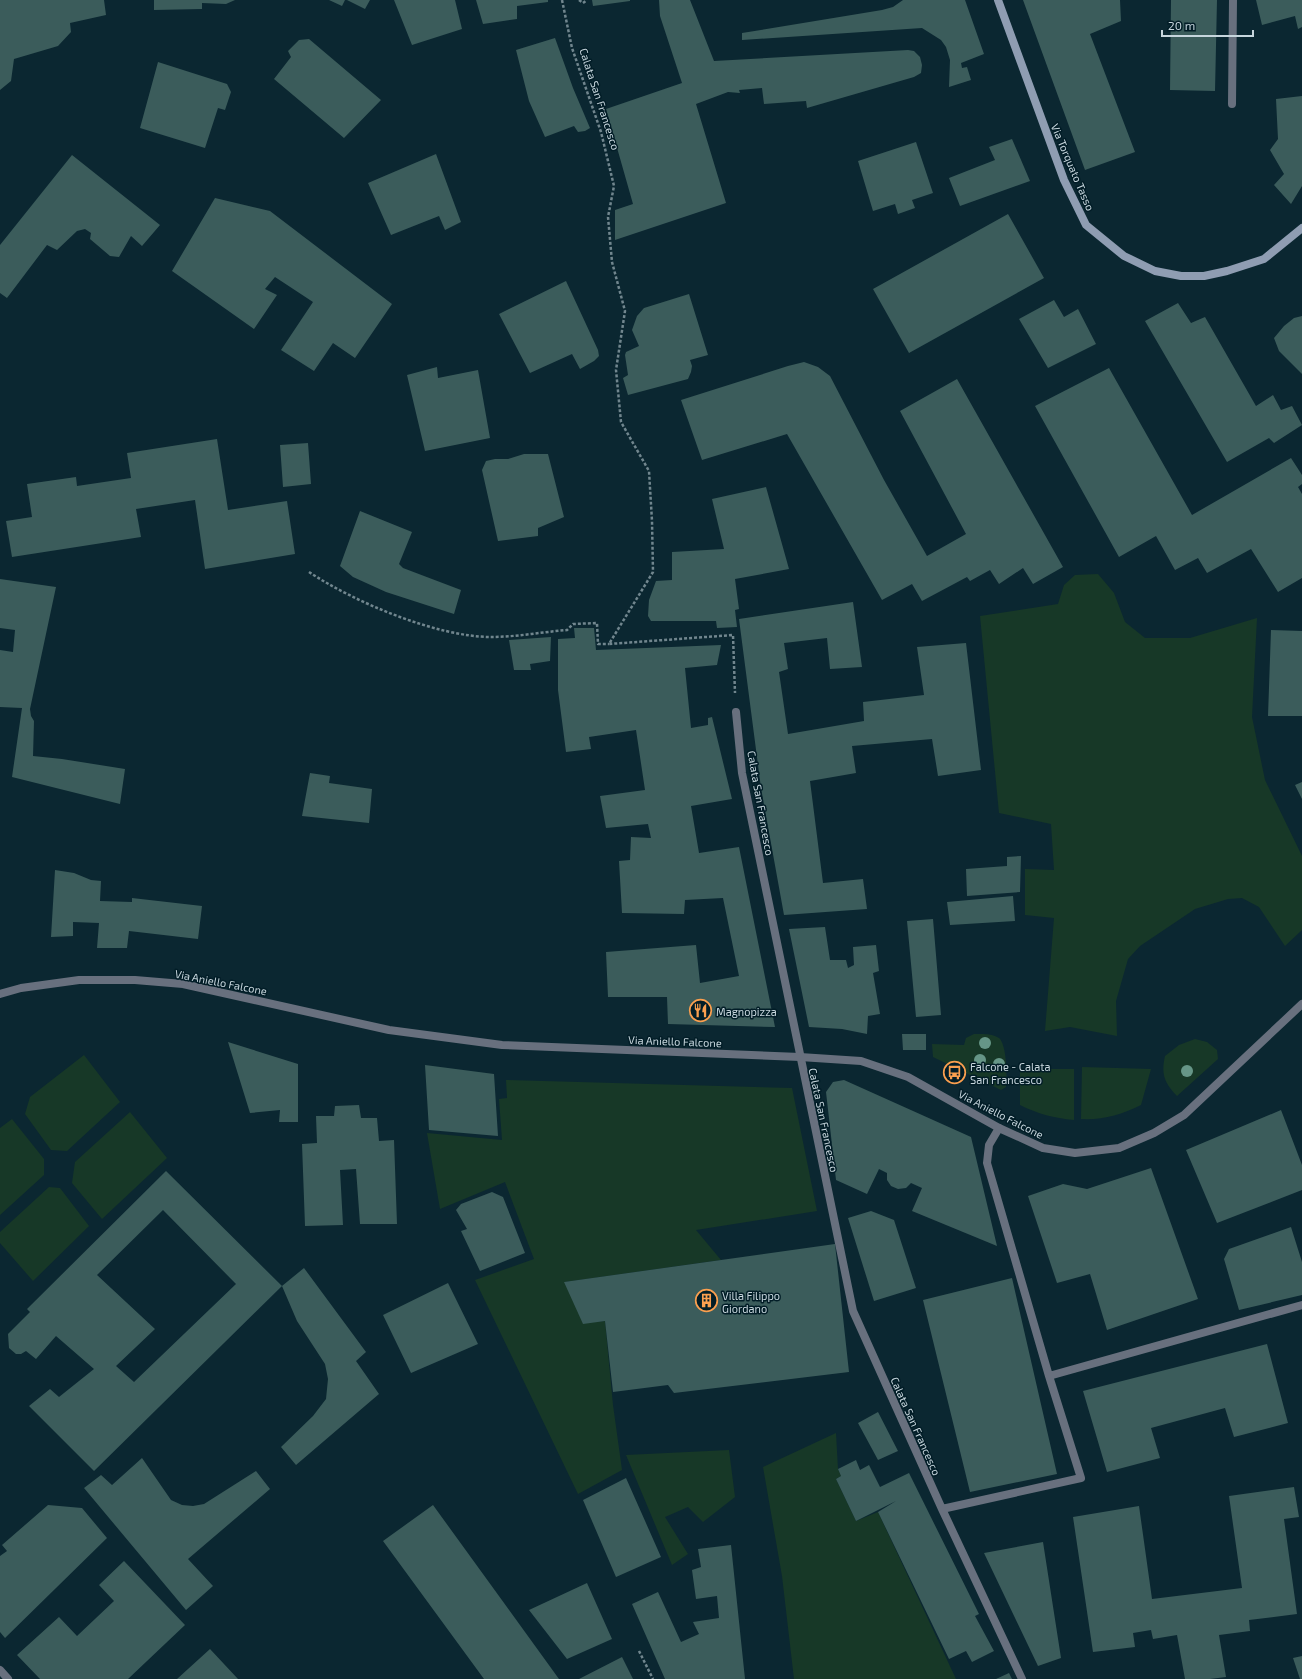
<svg xmlns="http://www.w3.org/2000/svg" width="1302" height="1679" font-family="'Exo 2',sans-serif">
<style>
.green{fill:#173827}
.building{fill:#3b5c5b;fill-rule:evenodd}
.lines{fill:none;stroke-linecap:round;stroke-linejoin:round}
.path{stroke:#71868e;stroke-width:2.5;stroke-dasharray:3 2;stroke-linecap:butt}
.minor{stroke:#68707e;stroke-width:8}
.tertiary{stroke:#68707e;stroke-width:8}
.secondary{stroke:#8f9db2;stroke-width:8}
.tree{fill:#669687}
.labels{text-anchor:middle;dominant-baseline:central;stroke-width:3;stroke-linejoin:round;paint-order:stroke}
.street-label{font-size:11px;fill:#c7d6dd;stroke:#021d27}
.poi-label{font-size:11px;fill:#c7d6dd;stroke:#021d27;text-anchor:start}
</style>
<rect width="100%" height="100%" fill="#0b2731"/>
<path class="green" d="M1098,574L1114,593L1125,622L1145,638H1190L1257,618L1252,717L1265,780L1302,856V930L1285,946L1259,907L1242,898L1228,899L1195,909L1140,946L1128,959L1116,1001L1117,1036L1070,1027L1045,1031L1054,918L1025,915V869L1054,870L1051,824L999,813L980,616L1058,604L1064,585L1075,575Z
M974,1034C981,1034 992,1033 999,1038C1007,1045 1007,1076 1006,1087L1001,1090L933,1057L932,1044L964,1045L966,1038Z
M1195,1039L1207,1042L1217,1050L1218,1059L1177,1096C1164,1083 1161,1074 1165,1056L1179,1045Z
M84,1055L120,1102L67,1151L51,1150L25,1114L30,1097Z
M1082,1067L1151,1069L1141,1105C1121,1115 1103,1120 1081,1119Z
M1020,1069H1074V1120C1054,1118 1038,1114 1020,1105Z
M506,1080L792,1088L817,1211L696,1230L721,1260L565,1282L583,1323L605,1321L613,1405L622,1470L578,1494L475,1280L534,1259L505,1182L440,1209L427,1133L502,1140L499,1099L507,1098Z
M130,1112L167,1158L102,1219L72,1183L75,1162Z
M12,1119L44,1159V1175L0,1215V1128Z
M49,1187L60,1188L89,1226L33,1281L0,1243V1232Z
M836,1433L838,1469L841,1476L836,1479L856,1521L878,1512L956,1679H794L782,1576L763,1467Z
M729,1450L735,1497L703,1522L688,1507L665,1517L688,1554L672,1565L626,1455Z"/>
<path class="building" d="M0,0H104L106,15L70,23L71,32L58,46L14,59L11,81L0,90Z
M154,0H235L226,4L202,3V9L154,10Z
M329,0H345L342,6Z
M347,0H370L365,9Z
M394,0H455L462,29L412,45Z
M476,0H548V2L517,6V19L483,24Z
M592,0H630V1L593,6Z
M659,0H690L714,61L908,50L914,51L920,57L922,65L921,73L914,77L807,108L806,101L764,104L762,88L739,90L740,93L728,92L696,104L726,203L615,240V210L633,204L606,109L682,83L660,16Z
M903,0H965L984,54L961,63L962,68L967,67L971,80L949,87L950,60L946,47L941,40L922,28L742,40V33L882,10L893,7Z
M1023,0H1120L1121,21L1090,34L1135,152L1085,170Z
M1171,0H1217L1215,91L1170,90Z
M1256,0H1302V27L1298,29L1295,16L1262,25Z
M555,38L573,88L590,128L585,131L578,132L574,126L545,137L529,101L516,50Z
M309,39L381,100L344,138L274,79L291,57L288,51L299,40Z
M158,62L227,84L231,92L225,110L218,108L205,148L140,128Z
M1302,96V186L1291,204L1274,185L1284,174L1270,150L1278,139L1276,99Z
M1012,139L1030,181L960,206L949,178L995,160L989,147Z
M916,142L933,193L912,200L915,208L898,214L895,204L873,211L858,161Z
M436,154L461,222L445,230L439,216L391,235L368,183Z
M72,155L160,225L142,246L131,236L119,257L110,256L90,239L91,233L85,229L77,231L57,250L47,245L7,298L0,293V245Z
M215,198L270,211L392,304L355,358L333,343L314,371L281,350L313,302L275,277L265,289L277,295L254,329L172,271Z
M1008,214L1044,278L909,353L873,289Z
M566,281L598,350L599,356L594,361L580,369L572,354L530,373L499,314Z
M689,294L708,355L690,360L692,366L691,372L688,379L628,395L623,378L628,375L625,355L626,352L639,346L632,330L637,316L644,308Z
M1054,300L1064,317L1078,309L1096,344L1048,368L1019,319Z
M1178,303L1191,323L1205,317L1256,406L1273,395L1281,410L1292,406L1302,425L1274,443L1269,438L1227,462L1145,321Z
M1302,316V374L1279,351L1274,338L1284,326L1294,318Z
M804,362L818,367L830,376L884,480L927,556L966,534L900,411L957,379L1063,567L1033,584L1023,568L999,584L990,570L970,581L967,577L922,601L912,584L882,600L787,434L702,460L681,400L788,366Z
M437,367L438,378L478,370L490,438L425,451L407,375Z
M1109,368L1192,515L1291,458L1302,475V484L1298,487L1302,494V578L1278,592L1251,549L1207,573L1198,558L1175,570L1156,536L1119,557L1035,406Z
M217,439L228,510L287,501L295,554L205,569L195,500L136,509L141,537L12,557L6,521L32,517L27,484L76,477L77,486L131,478L127,453Z
M308,443L311,484L283,487L280,445Z
M524,454H548L564,517L538,528V536L498,541L482,470L486,461L495,459H508Z
M766,487L789,569L735,579L739,609L735,610L737,627L717,628L716,621H651L648,616L649,600L656,581L672,580V552L724,549L712,499Z
M360,511L412,532L399,564L403,568L461,590L454,614L386,592L353,577L340,566Z
M0,579L56,587L30,709L31,716L34,721L33,756L62,759L125,769L120,804L12,777L22,708L0,707V650L13,652L15,630L0,628Z
M853,602L862,667L830,669L827,638L784,643L788,669L779,672L788,734L864,721L863,702L924,695L917,647L966,643L981,770L938,776L932,739L852,746L856,773L810,781L823,883L863,879L867,909L784,915L761,788L739,619Z
M574,628H594L596,650L721,645L717,665L685,668L691,728L708,725V718L712,717L732,799L691,806L699,853L739,847L775,1027L668,1024L667,997H608L606,952L696,945L700,983L739,976L723,898L685,900L684,914L622,913L619,861L630,860L631,837L651,838L648,824L606,828L600,796L645,790L636,730L589,737L591,749L566,752L558,690V639L575,638Z
M1271,630L1302,631V716H1268Z
M551,637L550,661L530,664L531,670H514L509,640Z
M310,773L330,776L329,783L372,789L369,823L302,816Z
M1302,782V799L1295,785Z
M1021,856L1020,892L967,896L966,869L1007,866V857Z
M55,870L74,873L91,880L101,881L100,901L132,902V898L202,906L198,939L129,931L127,948H97L99,923L73,922V936L51,937Z
M1013,896L1015,921L950,925L947,902Z
M933,919L941,1015L916,1017L907,921Z
M825,927L830,960H846L848,968L854,965L853,947L876,945L879,971L873,973L880,1014L868,1016L867,1034L842,1029L809,1027L789,929Z
M902,1034H926V1050H903Z
M228,1042L298,1064V1122H279L280,1110L250,1113Z
M425,1065L494,1074L498,1136L429,1130Z
M844,1080L971,1137L997,1246L912,1211L922,1188L911,1183L906,1188L898,1189L891,1186L887,1180V1173L879,1169L867,1194L836,1180L826,1092L833,1082Z
M359,1105L361,1118H377L379,1141L394,1140L397,1224H360L356,1169L340,1170L343,1225L305,1226L302,1144L317,1143L316,1116H334L335,1106Z
M1281,1110L1302,1165V1190L1217,1223L1186,1150Z
M1151,1168L1198,1299L1107,1330L1090,1274L1057,1283L1028,1196L1063,1184L1087,1189Z
M166,1171L282,1286L94,1471L29,1406L50,1389L59,1397L94,1369L56,1336L36,1359L26,1351L21,1354H16L9,1348L8,1334L30,1312L27,1309ZM163,1210L236,1284L134,1382L116,1366L155,1329L97,1275Z
M492,1192L503,1197L525,1253L480,1271L461,1231L467,1229L456,1210L461,1204Z
M871,1211L894,1220L916,1288L874,1301L848,1218Z
M1291,1227L1302,1262V1295L1239,1310L1224,1259L1229,1249Z
M835,1244L849,1372L674,1393L668,1385L613,1392L605,1321L583,1324L564,1282Z
M304,1268L366,1352L356,1361L379,1394L296,1465L281,1447L313,1416L326,1399L328,1379L325,1364L297,1321L282,1286Z
M1012,1278L1057,1474L970,1492L923,1300Z
M448,1283L478,1344L411,1373L383,1315Z
M1267,1344L1288,1423L1234,1437L1225,1408L1151,1428L1160,1458L1107,1472L1083,1391Z
M878,1412L898,1451L878,1460L858,1423Z
M142,1458L171,1500L182,1505L193,1506L204,1504L256,1471L270,1489L188,1559L213,1586L186,1610L84,1488L101,1475L112,1485Z
M856,1460L860,1470L869,1465L880,1487L909,1473L979,1614L975,1616L994,1651L972,1662L966,1651L949,1659L878,1512L896,1501L856,1521L836,1479L841,1476L838,1469Z
M626,1478L661,1557L616,1577L583,1500Z
M1294,1487L1299,1517L1284,1519L1297,1614L1249,1620L1250,1631L1219,1635L1226,1677L1210,1679H1185L1177,1635L1153,1639L1151,1630L1133,1633L1135,1647L1093,1652L1073,1517L1139,1506L1152,1599L1242,1588L1229,1496Z
M48,1505L82,1508L107,1538L5,1638L0,1632V1556L7,1551L2,1545Z
M433,1505L559,1679H484L383,1541Z
M1043,1542L1061,1658L1038,1666L984,1553Z
M731,1545L745,1679H665L632,1604L658,1592L681,1642L699,1634L693,1622L719,1618L717,1596L696,1599L692,1570L701,1567L698,1549Z
M124,1561L185,1625L128,1679H40L17,1655L59,1617L77,1636L114,1601L99,1585Z
M587,1583L612,1639L567,1659L529,1610Z
M210,1649L238,1679H177Z
M1302,1656V1679H1300L1293,1658Z
M622,1657L633,1679H579Z
M1009,1673L1012,1679H996Z"/>
<g class="lines">
<path class="path" d="M562,0L572,48L601,132L614,186L608,217L612,262L625,311L616,370L621,422L649,471L652,521L653,572L609,644L733,635L735,693
M579,0L583,3L587,0
M309,572C354,602 437,637 491,637C516,637 542,632 567,630L573,624L597,623L598,644H609
M639,1651L653,1679"/>
<path class="minor" d="M1232,104L1233,0
M736,712L742,773L853,1311L942,1509L1022,1679
M1049,1376L1302,1305
M942,1509L1081,1478L1049,1376L987,1163L989,1145L999,1128"/>
<path class="tertiary" d="M0,994L21,988L79,980H135L183,984L389,1030L502,1045L800,1057L861,1061L908,1077L999,1128L1043,1148L1075,1153L1119,1148L1154,1133L1184,1115L1302,1004
M0,1670L8,1679"/>
<path class="secondary" d="M998,0L1064,180L1086,225L1124,256L1155,271L1181,276H1204L1227,271L1264,259L1302,228"/>
</g>
<g class="tree">
<circle cx="985" cy="1043" r="6"/>
<circle cx="980" cy="1060" r="6"/>
<circle cx="999" cy="1064" r="6"/>
<circle cx="1187" cy="1071" r="6"/>
</g>
<defs>
<symbol id="restaurant-ring" viewBox="-11 -11 22 22"><circle r="9.5" fill="#021d27" stroke="#fa9f4f" stroke-width="1.5"/><path d="M-5-6h1v4h1v-4h1v4h1v-4h1v5L-1.5 .5V6h-2V.5L-5-1ZM5-6V6H3V1.5H1.5Q1.5-4 5-6Z" fill="#fa9f4f"/></symbol>
<symbol id="bus-ring" viewBox="-11 -11 22 22"><circle r="9.5" fill="#021d27" stroke="#fa9f4f" stroke-width="1.5"/><path d="M-5-6H5V4H4V6H2V4H-2V6H-4V4H-5ZM-3.5-4V0h7V-4ZM-3.5 1.2v1.5H-2V1.2ZM2 1.2v1.5H3.5V1.2Z" fill="#fa9f4f"/></symbol>
<symbol id="building-ring" viewBox="-11 -11 22 22"><circle r="9.5" fill="#021d27" stroke="#fa9f4f" stroke-width="1.5"/><path d="M-4-6H4V6H1V3H-1V6H-4ZM-2.5-4.3h1.7v1.8h-1.7ZM.8-4.3h1.7v1.8H.8ZM-2.5-1h1.7V.8h-1.7ZM.8-1h1.7V.8H.8Z" fill="#fa9f4f"/></symbol>
</defs>
<g fill-rule="evenodd">
<use href="#restaurant-ring" x="688" y="998" width="25" height="25"/>
<use href="#bus-ring" x="942" y="1060" width="25" height="25"/>
<use href="#building-ring" x="694" y="1288" width="25" height="25"/>
</g>
<g class="labels">
<g class="street-label">
<text transform="translate(600 99) rotate(72)">Calata San Francesco</text>
<text transform="translate(1073 167) rotate(67)">Via Torquato Tasso</text>
<text transform="translate(761 803) rotate(80)">Calata San Francesco</text>
<text transform="translate(221 982) rotate(11)">Via Aniello Falcone</text>
<text transform="translate(675 1041) rotate(2)">Via Aniello Falcone</text>
<text transform="translate(1001 1114) rotate(27)">Via Aniello Falcone</text>
<text transform="translate(824 1120) rotate(78)">Calata San Francesco</text>
<text transform="translate(916 1426) rotate(66)">Calata San Francesco</text>
</g>
<g class="poi-label">
<text x="716" y="1011">Magnopizza</text>
<text x="970" y="1066">Falcone - Calata<tspan x="970" dy="13">San Francesco</tspan></text>
<text x="722" y="1295">Villa Filippo<tspan x="722" dy="13">Giordano</tspan></text>
</g>
</g>
<path d="M1162 30v6h91v-6" fill="none" stroke="#c7d6dd" stroke-width="2"/>
<text x="1168" y="30" font-size="12" fill="#c7d6dd" stroke="#021d27" stroke-width="3" paint-order="stroke">20 m</text>
</svg>
